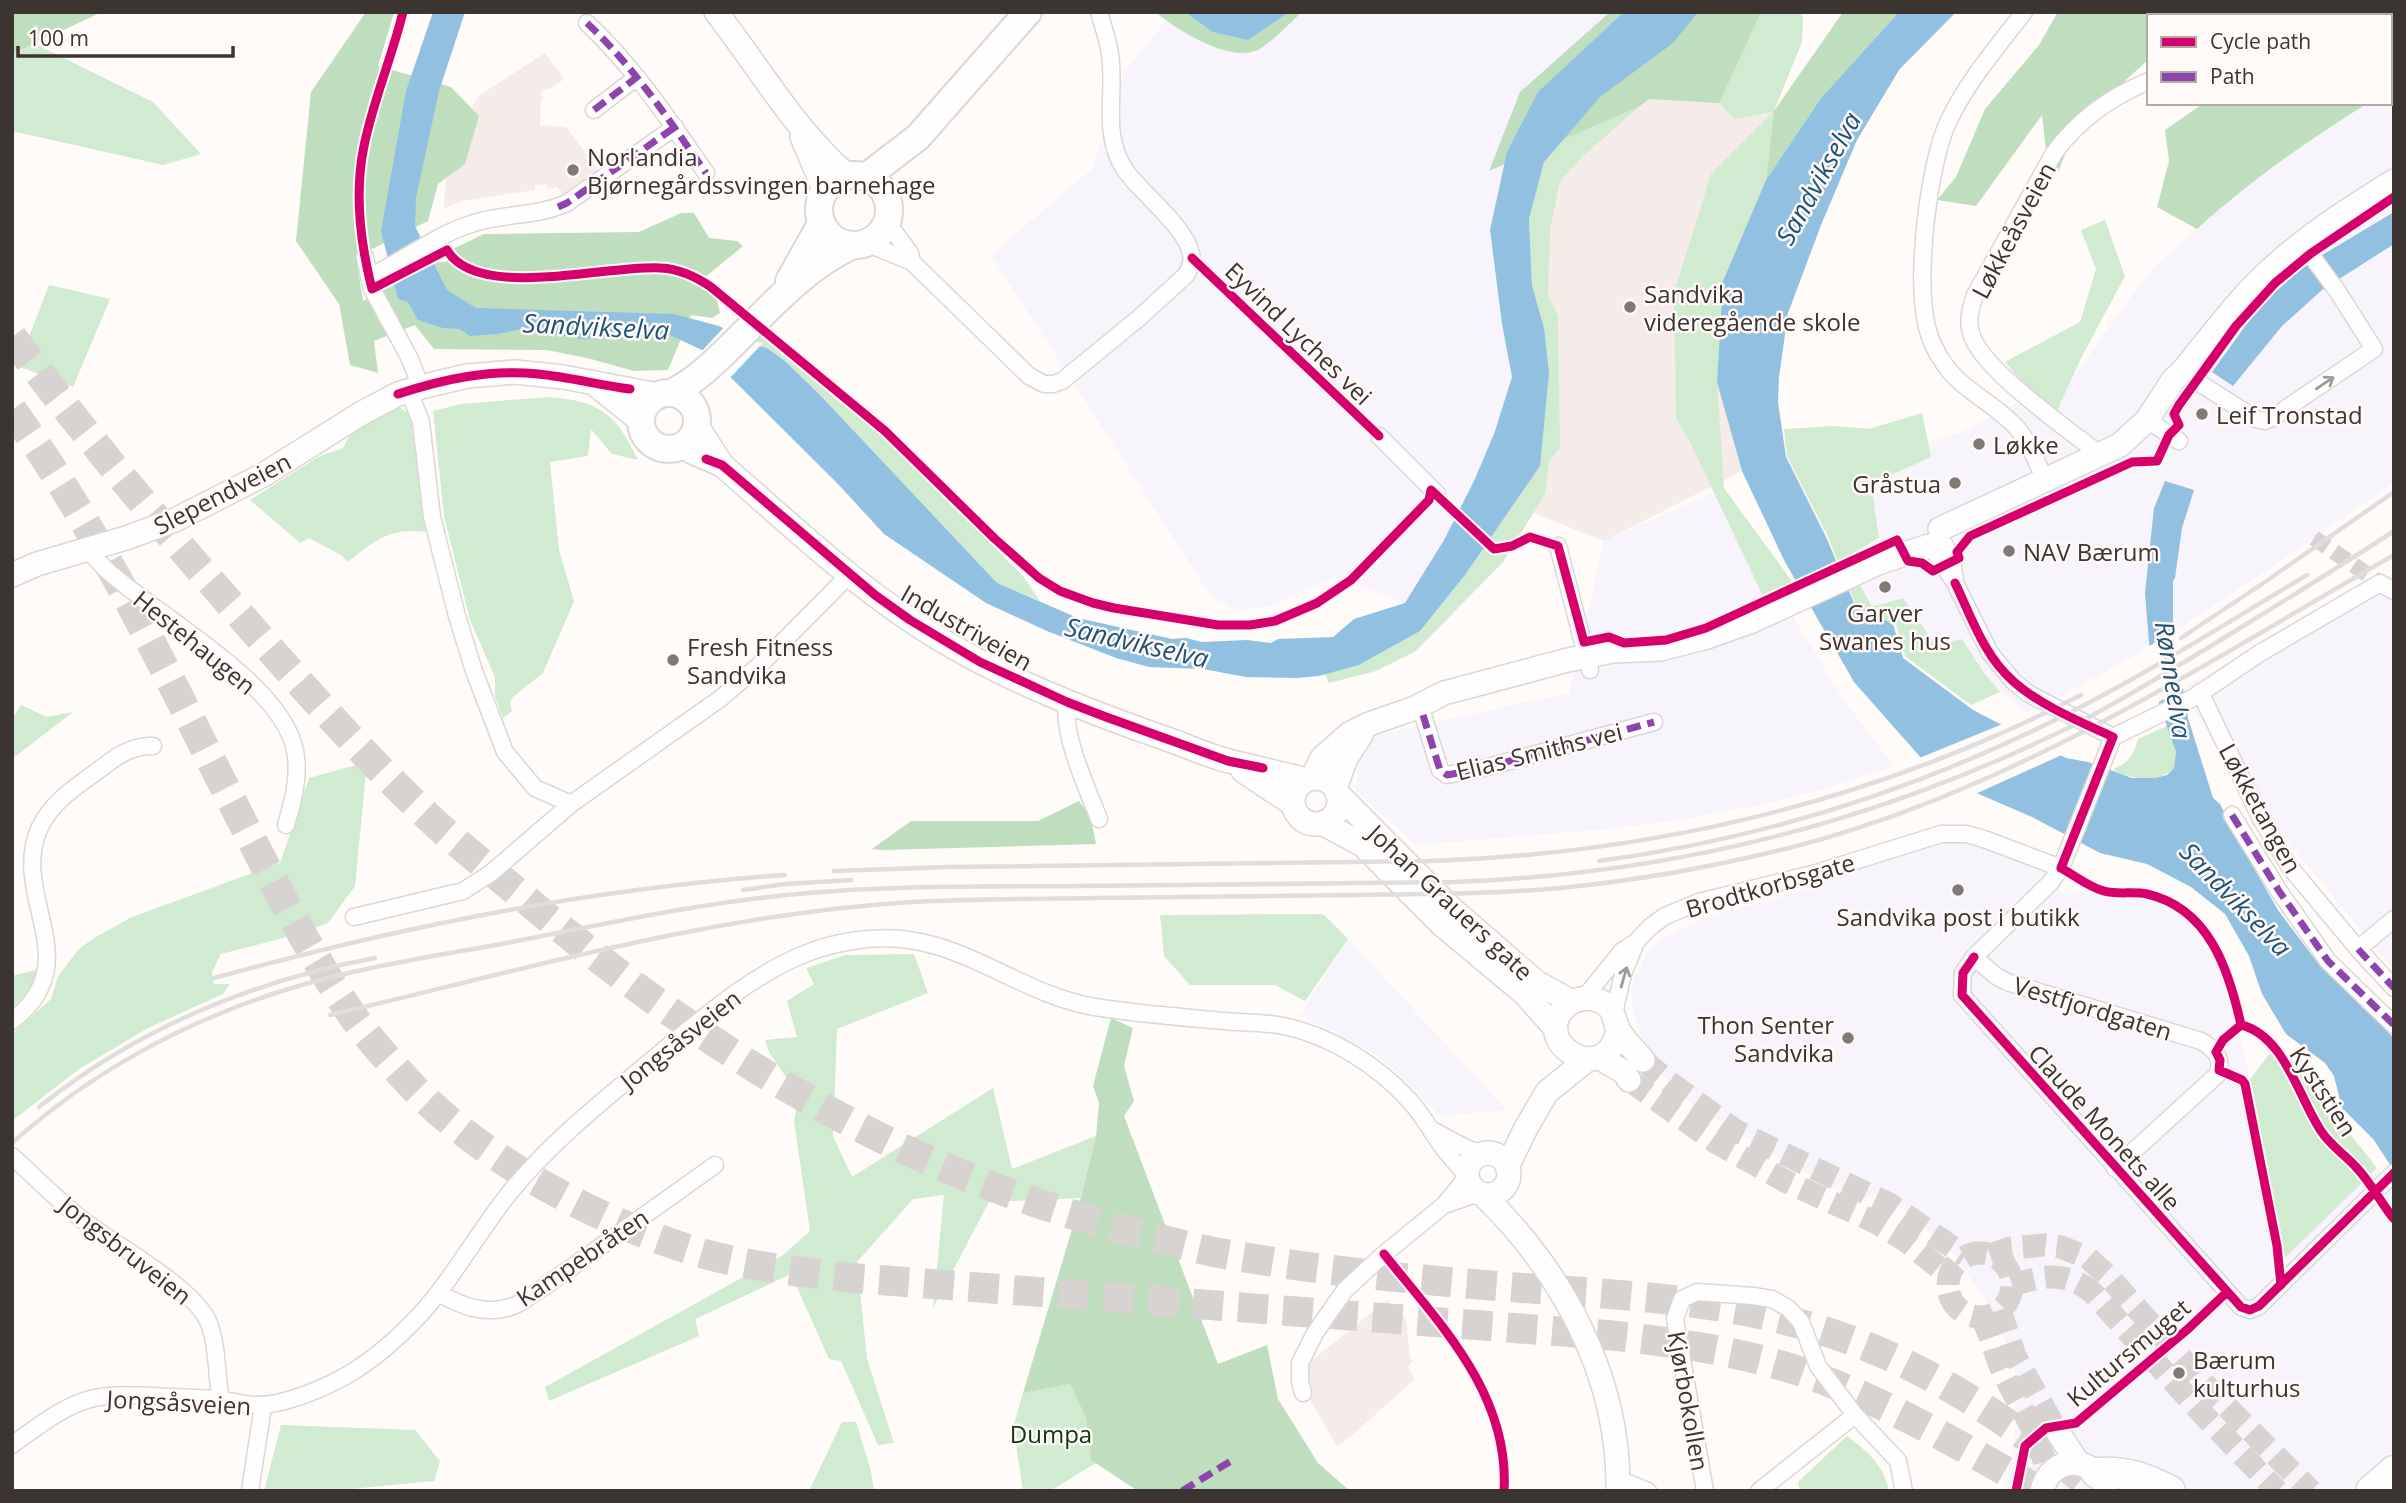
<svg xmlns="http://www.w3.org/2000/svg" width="2406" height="1503" font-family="'Open Sans',sans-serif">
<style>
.commercial{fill:#f7f4fb}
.education{fill:#f5ebe9}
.green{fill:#d0ebcf}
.forest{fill:#bfdebe}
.water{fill:#91c0e1}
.pier{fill:#fefbf9}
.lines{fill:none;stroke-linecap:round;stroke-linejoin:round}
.street-tunnel{stroke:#d7d3d1;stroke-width:16;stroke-dasharray:16 8;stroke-linecap:butt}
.secondary-tunnel{stroke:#d7d3d1;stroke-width:23;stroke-dasharray:23 11;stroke-linecap:butt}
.highway-tunnel{stroke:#d7d3d1;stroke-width:30;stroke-dasharray:30 15;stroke-linecap:butt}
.street-casing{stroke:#dcd6d4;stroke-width:19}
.secondary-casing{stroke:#dcd6d4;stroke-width:26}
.primary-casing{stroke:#dcd6d4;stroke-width:30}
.highway-casing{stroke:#dcd6d4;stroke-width:33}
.street{stroke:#fffefe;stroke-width:16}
.secondary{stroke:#fffefe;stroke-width:23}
.primary{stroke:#fffefe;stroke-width:26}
.highway{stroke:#fffefe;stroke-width:30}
.rail{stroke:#dfdedd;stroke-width:4.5}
.quiet{stroke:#8e44ad;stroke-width:7;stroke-dasharray:14 7;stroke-linecap:butt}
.cycleway-casing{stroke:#fffaf8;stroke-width:13}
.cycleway{stroke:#d6006c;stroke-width:9}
.oneway{stroke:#9e9997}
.poi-dot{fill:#807a76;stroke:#fffaf8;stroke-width:2.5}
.labels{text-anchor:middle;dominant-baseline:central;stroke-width:5;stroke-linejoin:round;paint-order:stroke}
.poi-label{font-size:24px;fill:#3c3430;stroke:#fffaf8;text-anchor:start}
.street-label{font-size:24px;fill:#3c3430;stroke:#fffaf8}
.park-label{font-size:24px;fill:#0c3711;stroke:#fffaf8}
.water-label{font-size:26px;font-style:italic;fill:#205375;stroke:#fffaf8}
</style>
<rect width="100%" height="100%" fill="#fefbf9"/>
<path class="commercial" d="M1173,12H1624L1507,152L1490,230L1502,324L1512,377L1494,434L1474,481L1444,540L1405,603L1335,577L1273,605L1237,611L1210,595L991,255L1092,169L1123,74Z
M2394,87V483L2226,598L2156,643L2104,673L2027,712L2000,692L1984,673L1962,639L1936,646L1903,598L1872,607L1801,481L1959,433L2077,372L2150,271L2233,196L2306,142L2368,103H2390V89Z
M1724,488L1792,615L1846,703L1894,766L1827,788L1761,805L1673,821L1607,829L1417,845L1356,792L1362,738L1569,693L1604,541Z
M2394,573V970L2273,824L2180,690L2341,599Z
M1956,840L1968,841L2062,877L2060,894L2096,888L2142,894L2180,909L2227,982L2250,1079L2285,1257L2377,1168L2394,1190V1470L2375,1491H2005L2015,1430V1370L1997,1316L1955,1256L1881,1191L1869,1197L1856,1199L1837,1190L1764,1150L1674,1091L1646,1052L1632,1009L1633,981L1646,955L1664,937L1704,918L1792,894L1871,862Z
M1348,939L1507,1110L1440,1116L1394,1069L1367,1049L1300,1015Z"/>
<path class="education" d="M545,53L564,79L550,89L548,88L540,93L543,98L541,101L540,125L566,127L601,174L566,199L557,187L548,189L547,184L535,185V190L463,201L444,208L446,174L458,137L472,107L480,95Z
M1650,98L1719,103L1774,111L1766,180L1723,281L1717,381L1742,471L1604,541L1514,505L1540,466L1549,373L1544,328V162Z
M1387,1300L1406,1319L1410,1357L1413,1361L1408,1367L1415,1379L1349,1438L1337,1446L1300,1382L1307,1358H1315Z"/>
<path class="green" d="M1710,12H1801L1803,19L1802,42L1774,111L1766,180L1723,281L1717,381L1724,488L1793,583L1763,596L1691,444L1676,418L1674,293L1711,174L1773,112L1734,119L1719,103L1650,98Z
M35,44L153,102L201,154L163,165L12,131V54Z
M1640,106L1585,154L1560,181L1550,230L1548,295L1558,316L1560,448L1549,461L1545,494L1503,562L1416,651L1376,671L1329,683L1325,674L1359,665L1420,631L1465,575L1540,466L1544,328L1532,285L1529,219L1544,162L1574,110Z
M2105,220L2125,276L2081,358L2057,411L2023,383L2005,362L2080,322L2096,269L2081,230Z
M49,285L110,299L73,387L18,366Z
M762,335L882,436L1023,576L1040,601L997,583L821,396L785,361L767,348L754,345Z
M548,397C601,401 616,414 638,460L612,454L591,429L588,456L550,462L559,550L574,601L543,673L513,697L510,703L512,711L503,718L495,697V677L470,620L444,516L433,411L461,404Z
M394,404L410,414L417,428L426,532C390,527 374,541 348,562L341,555L309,538L300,543L250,500L318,457L343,448L353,430Z
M1922,413L1931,457L1871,484L1879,538L1855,552L1861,587L1872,607L1903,598L1936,646L1962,639L1984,673L2000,692L1971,705L1905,656L1896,625L1855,603L1827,535L1787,456L1784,429L1834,426L1869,429Z
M21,705L47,717L73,712L12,759V719Z
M2167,726L2176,752L2174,768C2158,784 2133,779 2114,771L2115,768C2130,763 2134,753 2138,739Z
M367,762L355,886L328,923L302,933L221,954L212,972L214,984H230L223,994L148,1028L79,1069L12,1121V1034L51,999L58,976L79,949L94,938L132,917L280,863L309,778Z
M1323,914L1348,939L1305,1001L1275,985H1190L1164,956L1160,915Z
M914,954L928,993L837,1029L833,1136L852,1177L993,1088L1012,1169L1096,1136L1080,1198L989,1202L933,1308L944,1195L913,1199L857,1262L867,1359L894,1443L878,1445L841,1361L829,1359L791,1274L695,1319L699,1336L549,1401L545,1387L783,1255L810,1231L794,1121L799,1096L769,1052L765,1040L797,1037L787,1001L814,984L806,968L846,955Z
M40,969L31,989L12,1008V976Z
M2278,1043L2377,1168L2285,1258L2250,1079Z
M1070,1384L1086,1418L1091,1459L1096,1463L1050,1491H1023L1016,1444L1009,1441L1023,1393Z
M842,1422H856L871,1471L874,1491H809Z
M281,1425L415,1430L440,1461L434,1481L330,1491H264Z
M1847,1436C1867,1451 1884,1465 1889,1491H1800L1798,1482Z"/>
<path class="forest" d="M12,12H102L12,54Z
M366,12H396L394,13L378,66L451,87L479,116L465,164L438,184L428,221L356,257L363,301L437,262H445L455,248L484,234L639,232L681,213H694L709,238L737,241L743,246L698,283L717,300L720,313L712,318L691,315L668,370L634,371L591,359L547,350L434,349L415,325L374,341L378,373L350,365L339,304L296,241L311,92Z
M1155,12H1302C1292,21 1266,48 1255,51C1225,61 1178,30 1155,12Z
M1610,12H1761L1719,103L1649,99L1640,106L1489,171L1520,92Z
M1843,12H1899L1821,98L1766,180L1774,111Z
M2058,12H2208L2203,16H2149V59L2127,79L2070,142L2058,172L2048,169L2042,115L1976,206L1937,200L1956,177L1985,109L2039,45Z
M2204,103H2368C2307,141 2250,181 2197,229L2157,207L2169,161L2165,130Z
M1079,801L1091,818L1096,844L883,850L872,849L911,821H1038Z
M1111,1018L1133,1028L1124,1066L1134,1101L1124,1116L1218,1364L1267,1345L1278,1399L1318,1463L1350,1491H1138L1091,1460L1086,1418L1070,1384L1023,1393L1076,1216L1096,1136L1099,1103L1093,1086Z"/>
<path class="water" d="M433,12H465L439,91L416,198L415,226L447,290L476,308L674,314L719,326L754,345L767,348L785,361L821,396L997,583L1078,618L1172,639L1186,638L1202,642L1247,640L1271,643L1278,639L1333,637L1354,619L1405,603L1444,540L1474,481L1494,434L1512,377L1502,324L1490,230L1507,152L1538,92L1624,12H1698L1673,43L1600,97L1544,162L1529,219L1532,285L1544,328L1549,373L1540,466L1465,575L1420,631L1359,665L1319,676L1296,678L1246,677L1203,669L1149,667L1116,658L1047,631L986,603L884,534L839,485L704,351L670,335L582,339L522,329L497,334L470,336L460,329L443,328L418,320L408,302L398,299L381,231L406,91Z
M1185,12H1289L1248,40L1213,32Z
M1899,12H1956L1899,70L1857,140L1821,225L1788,313L1779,377L1778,402L1786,457L1826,537L1854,603L1893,624L1903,658L1973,710L2066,758L2088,762L2132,778H2155L2167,775L2174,768L2176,752L2159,704L2149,643L2145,593L2154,508L2165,481L2194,490L2182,528L2175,578L2173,581V631L2188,718L2213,798L2220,804L2244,851L2278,910L2320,966L2394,1038V1171L2374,1140L2342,1108L2334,1076L2325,1063L2286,1034L2262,994L2249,956L2225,914L2191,887L2147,864L2100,853L2032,817L1937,776L1854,682L1785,562L1742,471L1717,382L1723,281L1766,180L1821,98Z
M2394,212V244L2322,290L2282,326L2233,386L2212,372L2259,307L2304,266Z"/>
<path class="pier" d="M426,240L437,261L391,286L385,262Z
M726,325L755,342L763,343L728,380L700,353Z
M2177,629L2186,687L2155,704L2146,648Z
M2005,723L2064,754L1973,795L1935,779L1917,759Z"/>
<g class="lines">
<path class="street-tunnel" d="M2314,538L2380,583"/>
<path class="secondary-tunnel" d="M1643,1060L1669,1082L1736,1131L1891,1205L1965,1256
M1629,1080L1715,1142L1785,1181L1875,1222L1906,1241L1949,1276
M1948 1285a32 32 0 1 1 64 0a32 32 0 1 1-64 0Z
M1990,1255L2011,1248L2044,1245L2061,1247L2088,1258L2108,1276L2210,1390L2311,1491
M2012,1285C2044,1276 2063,1270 2092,1292L2198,1409L2277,1491
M2000,1310L2015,1356L2057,1431
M1981,1317C1990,1332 1993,1347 1999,1363C2015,1403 2043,1434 2047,1478"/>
<path class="highway-tunnel" d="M12,337C84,434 161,526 241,616C304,688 367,760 437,825C465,850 494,873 523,897C710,1055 902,1173 1141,1234C1165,1240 1189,1247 1214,1252C1316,1271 1419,1280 1523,1288C1626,1295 1731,1300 1830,1333C1928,1365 2017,1426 2097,1491
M12,410C105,539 171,684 244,825C276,887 308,950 348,1009C363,1032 383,1054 401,1074C473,1156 597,1222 701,1253C751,1267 802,1272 853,1278L1607,1335C1671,1342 1734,1350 1796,1370C1882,1399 1961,1446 2040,1491"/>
<defs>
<path id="street" d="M2024,12C1997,47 1967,82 1948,122C1928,166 1915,281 1927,327C1930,340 1937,354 1945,365C1964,392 1996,404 2017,428C2030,443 2037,463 2045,480
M2248,16L2250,12
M587,23C634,67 670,121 706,173
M594,110L637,77
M887,222L910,253L912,262
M866,243L912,262L1029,376L1044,384H1053L1062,381L1139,318L1186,275C1190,268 1193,262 1191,254C1187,228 1140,192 1125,170C1101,134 1116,94 1110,54C1108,40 1103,26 1099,12
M365,257L372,289L409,357L421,387
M369,277C401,262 438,234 471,224C502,213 536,217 567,203L675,127
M2182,372L2256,419L2265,421L2272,418L2374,349L2338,292L2302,243
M409,391L421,422L432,517L457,616L474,671L505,752L535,788L571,804
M2147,420L2179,441
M1379,436L1437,494
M2097,456L2094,450C2064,426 1980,368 1971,333C1967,320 1971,307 1975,295L2054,153C2079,119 2110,97 2149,81
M1945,545L1952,561L1955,580
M1558,546L1590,670
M87,549C94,557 101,565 109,572C159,617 283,684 295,751C300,776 293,801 286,825
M1933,549L1955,583L1990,653L2013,681L2029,694L2113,737
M2200,692L2261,819L2289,866L2358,949L2394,988
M1067,702C1062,735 1087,788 1099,819
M1423,715L1440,770L1447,775L1484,768L1654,722
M2113,737L2061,868L2050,883L1974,957L1963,973L1962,995L2241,1307L2250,1310L2259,1306L2394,1173
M2113,737L2193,698L2260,653L2380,583L2394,591
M2232,815L2279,891L2328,961L2394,1025
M354,917L463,891L491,873L571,804L721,698L764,661L849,575
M2358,949L2394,919
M1974,957L1996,976L2007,982L2201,1041C2215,1049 2223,1058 2218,1074L2115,1168
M1584,998L1622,951L1636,942L1650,927L1665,916L1699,902L1813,874L1941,834H1967L1984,839L2061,868
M1614,1013L1623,974L1636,942
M12,1021C90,961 8,896 40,827C51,804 72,789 92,775C111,761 128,745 153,746
M1434,1131L1466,1148L1482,1154
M12,1156C37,1179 61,1204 88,1224C119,1247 193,1288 208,1321C218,1344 216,1375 221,1400
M1444,1205L1479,1193
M439,1293C461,1306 486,1316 513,1306C522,1303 532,1294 541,1289L715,1165
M1303,1393L1300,1382V1363L1315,1333L1345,1290L1384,1254L1444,1205L1467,1177
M12,1445C37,1427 64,1405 94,1398C120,1393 146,1396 172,1397C189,1398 207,1398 224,1400C235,1402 246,1405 258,1405C286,1405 330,1386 354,1371C387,1350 419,1319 442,1288C464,1258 484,1226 507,1196C550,1142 605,1099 658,1055C704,1017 751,975 807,953C835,942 871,936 901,939C970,945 1026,996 1095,1007C1138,1014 1181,1017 1224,1021C1244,1023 1265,1022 1284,1026C1331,1036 1377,1065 1409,1100C1423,1115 1432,1133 1444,1149C1451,1158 1459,1166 1467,1175
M1618,1479L1648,1491
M250,1491L263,1406
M1705,1491L1675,1319L1682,1299L1697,1292L1753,1296L1772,1299L1788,1308L1801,1322L1818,1366L1855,1415L1898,1461L1904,1491
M1759,1491L1855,1415"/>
<path id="secondary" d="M716,12C759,67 795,131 848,176
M802,137L825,191
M596,385L641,421
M697,426L722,465
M685,445L692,452L722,465C783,518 843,575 910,620C988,673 1076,707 1164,738C1186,745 1207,756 1229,761C1255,768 1281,773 1306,780
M1940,529L2120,445L2147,420L2173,380L2182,372C2209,339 2235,303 2267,273C2305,237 2349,209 2394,181
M12,575L37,564L126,538L175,520L263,475L362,413L398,394L421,387L467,376L515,372L563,377L658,395
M1243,771L1293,804
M1293 801a23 23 0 1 1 46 0a23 23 0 1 1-46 0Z
M1312,779L1322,758L1349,734L1369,724L1415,708L1444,693L1568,660L1612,651L1660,649L1707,637L1752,621L1878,563L1929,546
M1335,788L1346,758L1361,735
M1337,793L1453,910L1536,982L1572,1002
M1322,823L1363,845L1440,923L1525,994L1556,1029
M1618,1029C1607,1093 1523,1039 1569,1004C1578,998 1589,996 1600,1001C1616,1008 1612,1018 1619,1031C1625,1041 1635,1051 1643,1060
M1598,1057L1624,1072L1629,1080
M1467 1174a21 21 0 1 1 42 0a21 21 0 1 1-42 0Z
M1507,1167L1526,1128L1547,1092L1588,1059
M1482,1194C1562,1271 1620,1377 1618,1491
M2057,1431L2078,1463
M2042,1491C2051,1453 2096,1455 2106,1491"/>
<path id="primary" d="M819 210a35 35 0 1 1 70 0a35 35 0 1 1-70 0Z
M866,177L918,137L1028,12
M789,281L821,224
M641 421a28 28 0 1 1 56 0a28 28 0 1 1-56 0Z
M671,393C695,382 716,361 735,342C770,307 806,267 851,246"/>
<path id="highway" d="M2097,1473C2125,1471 2146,1478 2170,1491
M2371,1491L2394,1471"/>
</defs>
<use href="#street" class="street-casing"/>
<use href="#secondary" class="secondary-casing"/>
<use href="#primary" class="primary-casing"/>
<use href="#highway" class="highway-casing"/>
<use href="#street" class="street"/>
<use href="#secondary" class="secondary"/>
<use href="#primary" class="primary"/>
<use href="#highway" class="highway"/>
<path class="rail" d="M2181,638L2262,584L2394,492
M1599,861C1764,839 1925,787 2073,711C2153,670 2230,621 2307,575
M834,871L948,867L1431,861C1660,853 1876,801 2081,695
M743,890L786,884L851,880
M214,978C404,926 589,889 785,875
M330,1015C522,970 714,914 912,902C973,899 1034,899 1095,898C1182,897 1268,896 1355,895C1423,894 1492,894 1560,888C1642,880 1724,865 1804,844C2017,787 2204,664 2394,555
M39,1107C137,1029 252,981 375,958
M12,1143C90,1073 185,1021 285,990C359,967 436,956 512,942C610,923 709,901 808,893C898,885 989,887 1078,886C1203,885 1328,883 1454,882C1675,874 1880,822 2078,723C2122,700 2164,674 2206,649C2269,610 2332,572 2394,531"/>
<path class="quiet" d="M587,23C634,67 670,121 706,173
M594,110L637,77
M558,207L567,203L675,127
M1423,715L1440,770L1447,775L1484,768L1654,722
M2232,815L2279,891L2328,961L2394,1025
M2358,949L2394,988
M1182,1491L1231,1461"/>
<defs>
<path id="cycleway" d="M403,12C392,57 373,101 364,146C354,194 360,242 372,289L447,250C477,302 609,264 661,268C680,269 695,276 711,287L885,431L995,539L1039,578L1060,591L1093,603L1114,608L1218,625H1250L1275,621L1317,603L1351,580L1429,500L1431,490L1494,549L1512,546L1530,537L1558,546L1584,642L1609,637L1624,643L1666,640L1706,628L1897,540L1908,561L1922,563L1933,571L1959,558L1957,552L1970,536L2132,462L2157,461L2169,435L2179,425L2174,414L2179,405L2236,326L2275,283L2310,254L2394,197
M1192,258L1379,436
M398,394C444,379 490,369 538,374C569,377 599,385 630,389
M706,459L722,465L875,595L910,620L980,662L1067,702L1106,717L1228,761L1263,768
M1955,583C1971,616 1984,656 2013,681C2039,705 2081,722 2113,737L2061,868C2074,875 2090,888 2104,891C2117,895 2133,891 2147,894C2209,908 2229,970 2241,1025
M1974,957L1963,973L1962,995L2241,1307L2250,1310L2259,1306L2394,1173
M2241,1025L2223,1040L2216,1052L2220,1060L2219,1070L2242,1080L2245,1084L2277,1246L2281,1285
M2241,1025C2284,1035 2299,1098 2321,1131C2330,1145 2344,1154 2355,1166C2371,1182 2380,1202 2394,1219
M1384,1254C1439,1323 1510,1394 1504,1491
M2016,1491L2025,1446L2046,1428L2076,1423L2189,1328L2227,1292"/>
</defs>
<use href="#cycleway" class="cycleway-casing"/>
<use href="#cycleway" class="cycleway"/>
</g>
<defs><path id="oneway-shaft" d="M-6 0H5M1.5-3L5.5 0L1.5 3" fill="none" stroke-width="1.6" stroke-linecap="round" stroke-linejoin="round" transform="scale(1.75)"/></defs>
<g class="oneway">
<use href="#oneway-shaft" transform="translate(2325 383) rotate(-34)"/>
<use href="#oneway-shaft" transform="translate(1624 977) rotate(-74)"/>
</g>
<g class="poi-dot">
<circle cx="573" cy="170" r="7"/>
<circle cx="1630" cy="307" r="7"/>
<circle cx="2202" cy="414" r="7"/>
<circle cx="1979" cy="444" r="7"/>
<circle cx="1955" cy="483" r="7"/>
<circle cx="2009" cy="551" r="7"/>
<circle cx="1885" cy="587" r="7"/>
<circle cx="673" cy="660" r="7"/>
<circle cx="1958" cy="890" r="7"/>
<circle cx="1848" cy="1038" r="7"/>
<circle cx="2179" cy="1373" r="7"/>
</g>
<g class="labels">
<g class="poi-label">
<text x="587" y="156">Norlandia<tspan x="587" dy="28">Bjørnegårdssvingen barnehage</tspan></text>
<text x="1644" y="293">Sandvika<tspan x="1644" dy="28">videregående skole</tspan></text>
<text x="2216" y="414">Leif Tronstad</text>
<text x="1993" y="444">Løkke</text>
<text x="1941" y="483" text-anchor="end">Gråstua</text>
<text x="2023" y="551">NAV Bærum</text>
<text x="1885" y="612" text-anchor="middle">Garver<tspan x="1885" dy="28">Swanes hus</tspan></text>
<text x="687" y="646">Fresh Fitness<tspan x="687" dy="28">Sandvika</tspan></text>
<text x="1958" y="916" text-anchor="middle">Sandvika post i butikk</text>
<text x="1834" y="1024" text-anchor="end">Thon Senter<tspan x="1834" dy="28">Sandvika</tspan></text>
<text x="2193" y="1359">Bærum<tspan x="2193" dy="28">kulturhus</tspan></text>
</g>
<g class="street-label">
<text transform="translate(2013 230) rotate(-62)">Løkkeåsveien</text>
<text transform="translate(1299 333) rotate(44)">Eyvind Lyches vei</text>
<text transform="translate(222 493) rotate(-27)">Slependveien</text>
<text transform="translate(967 627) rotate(30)">Industriveien</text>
<text transform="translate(195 642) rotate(39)">Hestehaugen</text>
<text transform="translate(1539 751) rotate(-14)">Elias Smiths vei</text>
<text transform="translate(2261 808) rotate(61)">Løkketangen</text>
<text transform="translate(1770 885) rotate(-16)">Brodtkorbsgate</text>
<text transform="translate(1451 902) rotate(43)">Johan Grauers gate</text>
<text transform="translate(2093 1008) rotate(17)">Vestfjordgaten</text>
<text transform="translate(680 1039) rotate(-38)">Jongsåsveien</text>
<text transform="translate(2324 1091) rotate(57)">Kyststien</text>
<text transform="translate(2105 1127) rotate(48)">Claude Monets alle</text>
<text transform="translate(126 1250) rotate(38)">Jongsbruveien</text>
<text transform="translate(582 1257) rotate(-34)">Kampebråten</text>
<text transform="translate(2128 1352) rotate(-40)">Kultursmuget</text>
<text transform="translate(1689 1401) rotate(80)">Kjørbokollen</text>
<text transform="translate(179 1402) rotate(3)">Jongsåsveien</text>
</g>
<g class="park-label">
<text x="1051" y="1433">Dumpa</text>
</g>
<g class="water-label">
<text transform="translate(1818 178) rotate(-61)">Sandvikselva</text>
<text transform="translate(596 326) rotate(3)">Sandvikselva</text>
<text transform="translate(1137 642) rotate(13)">Sandvikselva</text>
<text transform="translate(2174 680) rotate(81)">Rønneelva</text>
<text transform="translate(2236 899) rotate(46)">Sandvikselva</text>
</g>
</g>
<rect width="2406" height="1503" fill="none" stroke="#3c3430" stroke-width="28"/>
<rect x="2147" y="14" width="245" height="91" fill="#fffaf8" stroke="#b1aba8" stroke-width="2"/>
<rect x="2161" y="37" width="35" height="10" fill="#d6006c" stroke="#b1aba8" stroke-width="2"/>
<text x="2210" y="49" font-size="21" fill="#3c3430">Cycle path</text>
<rect x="2161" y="72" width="35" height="10" fill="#8e44ad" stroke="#b1aba8" stroke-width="2"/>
<text x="2210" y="84" font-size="21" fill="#3c3430">Path</text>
<path d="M18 46v10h215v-10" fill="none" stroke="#3c3430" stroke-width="3.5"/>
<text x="28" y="46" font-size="21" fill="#3c3430" stroke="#fffaf8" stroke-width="5" paint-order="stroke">100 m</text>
</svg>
